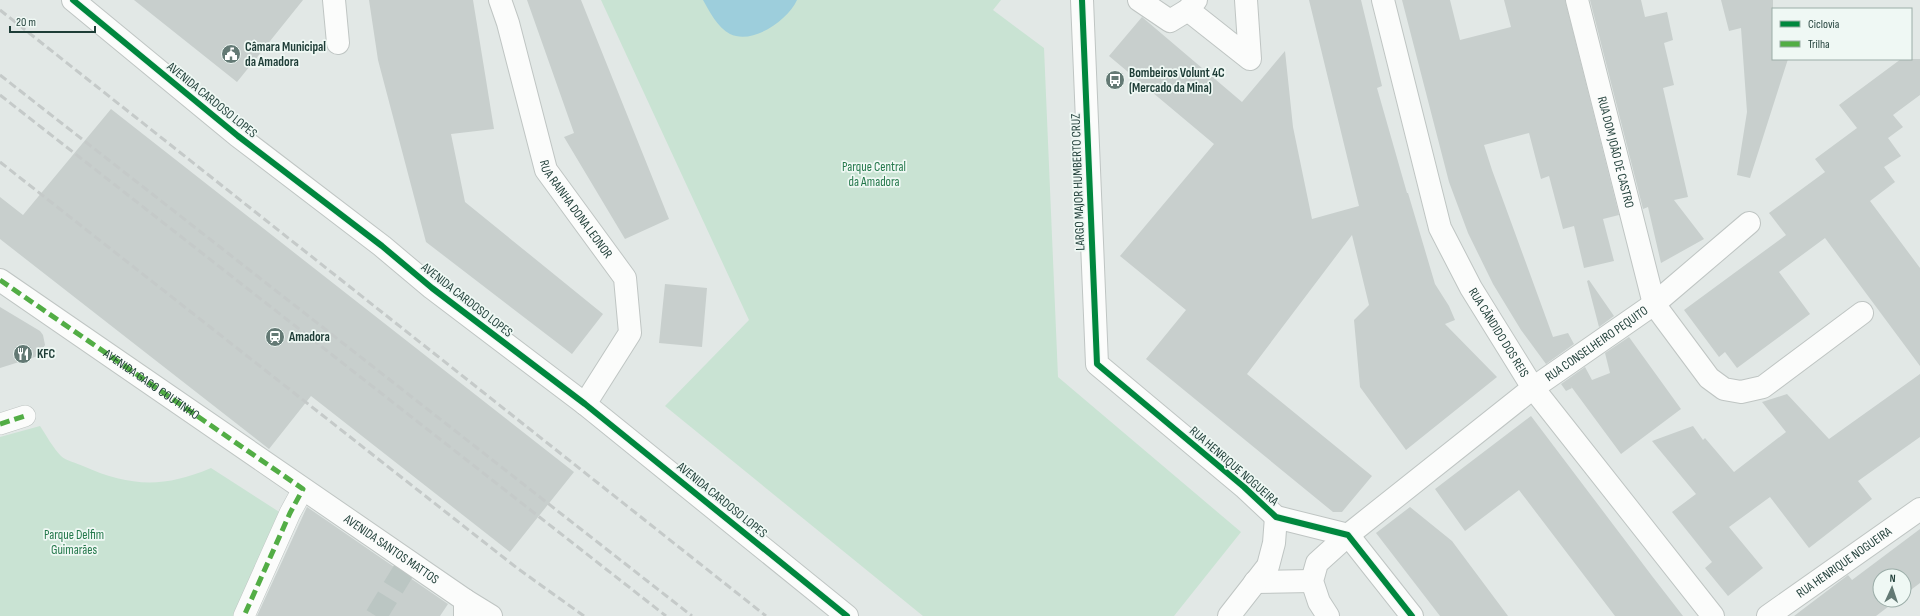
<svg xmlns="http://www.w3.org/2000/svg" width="1920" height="616" font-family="'Sofia Sans Condensed',sans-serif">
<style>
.green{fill:#c9e3d3}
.water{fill:#9dcedc}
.building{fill:#c8cfcd}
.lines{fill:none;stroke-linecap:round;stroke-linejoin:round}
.minor-tunnel{stroke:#bbc6c3;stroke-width:22;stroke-dasharray:22 11;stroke-linecap:butt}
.pedestrian-casing{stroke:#bfc5c3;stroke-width:22}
.minor-casing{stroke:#bfc5c3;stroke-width:24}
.pedestrian{stroke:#fbfcfb;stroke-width:21}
.minor{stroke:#fbfcfb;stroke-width:22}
.rail{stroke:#c5cac9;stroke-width:3;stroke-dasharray:8 4;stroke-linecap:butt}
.quiet{stroke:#52ad45;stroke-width:5;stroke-dasharray:10 5;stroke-linecap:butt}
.cycleway-casing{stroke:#eff8f4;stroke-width:8}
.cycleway{stroke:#00873e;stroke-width:6}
.labels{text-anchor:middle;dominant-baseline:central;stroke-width:3.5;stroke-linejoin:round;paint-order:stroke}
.poi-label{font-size:13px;font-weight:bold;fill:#1e3d37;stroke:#eff8f4;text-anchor:start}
.street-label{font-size:13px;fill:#1e3d37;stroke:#eff8f4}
.park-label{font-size:13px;fill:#24784b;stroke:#eff8f4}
</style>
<rect width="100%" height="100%" fill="#e2e8e6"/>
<path class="green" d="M601,0H1001L993,10L1044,48L1058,377L1241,532L1174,616H923L665,406L749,320Z
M40,426C46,435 53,448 61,456C66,461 77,463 83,466C130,487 164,488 211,468L284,515L233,616H0V437Z"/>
<path class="water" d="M703,0H797C788,20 753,45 730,34C718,28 709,11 703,0Z"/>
<path class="building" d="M134,0H303L237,82Z
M369,0H473L494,129L451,134L465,202L603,314L572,354L426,242L378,60Z
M527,0H581L669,219L625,239L564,137L574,133Z
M1309,0H1361L1382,86L1377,88L1407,193H1408L1435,284L1449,306L1455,320L1445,324L1497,377L1406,450L1360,387L1354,320L1369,305L1352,235L1247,374L1372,476L1342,512H1333L1146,359L1186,310L1120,256L1214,144L1109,56L1142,17L1242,102L1285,51L1293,127L1312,219L1359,206Z
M1402,0H1450L1460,40L1511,27L1504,0H1565L1619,215L1603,219L1614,261L1584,268L1574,226L1563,229L1549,176L1541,179L1529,133L1484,145L1492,170L1553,337L1568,333L1574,344L1546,364L1521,330L1493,284L1468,233L1449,182Z
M1590,0H1641L1645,17L1667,12L1673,40L1664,43L1674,85L1663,88L1688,197L1674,200L1704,239L1661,263L1648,207L1643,209Z
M1721,0H1773V59H1788L1750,178L1737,175L1747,112L1741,28L1729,31Z
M1901,59H1920V95L1893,115L1903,127L1888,138L1901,156L1884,167L1895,182L1870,201L1920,268V366L1825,238L1779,272L1810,314L1737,368L1725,352L1719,357L1684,310L1786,235L1769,213L1825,172L1815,159L1857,128L1839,105Z
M111,109L574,472L510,552L311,396L269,449L0,239V197L23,215Z
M1589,280L1614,316L1599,327L1587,281Z
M665,284L707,288L702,347L659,343Z
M0,307L40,331L43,335L45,345L39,354L35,357L0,368Z
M1629,337L1681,409L1621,454L1570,385L1572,388L1566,391L1561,384L1585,367L1592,380L1610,373L1605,353Z
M1920,374V437L1858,481L1872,499L1809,548L1770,497L1729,527L1763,568L1728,596L1705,568L1712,562L1672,512L1696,494L1652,441L1693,426L1703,440L1705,438L1734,472L1786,432L1762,402L1787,394L1829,439Z
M1531,416L1652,576L1683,616H1615L1519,490L1465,531L1435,489Z
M307,507L448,604L440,616H257Z
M1410,507L1452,541L1508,616H1440L1376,533Z
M1920,529V583L1904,595V576H1880V600H1897L1876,616H1794L1848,575L1852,580Z"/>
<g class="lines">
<path class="minor-tunnel" d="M376,616L409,562"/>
<defs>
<path id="pedestrian" d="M0,424L25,416
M244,616L290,513L303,489"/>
<g id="minor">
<path d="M73,0L238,136L382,246L432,288L585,404L847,616"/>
<path d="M334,0L338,43"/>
<path id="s1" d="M500,0L508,23L546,170L625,278L630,333L585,404"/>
<path d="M1082,0L1097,364L1244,487L1276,517L1348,535L1412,616"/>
<path d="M1139,0L1170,21L1188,10L1196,0"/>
<path id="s2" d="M1383,0L1440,228L1471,288L1533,388L1713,616"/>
<path id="s3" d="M1577,0L1654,304L1709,378L1724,389L1741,392L1763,387L1862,313"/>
<path d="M1188,10L1250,59L1246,0"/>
<path id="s4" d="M0,280L465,600V616"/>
<path d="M1255,582L1312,581"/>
<path d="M465,600L491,616"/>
<path d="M1229,616L1268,566L1274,543L1276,517"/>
<path id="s5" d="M1328,616L1319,602L1312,581L1317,563L1348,535L1533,388L1654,304L1749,223"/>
<path id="s6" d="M1768,616L1920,509"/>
</g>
</defs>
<use href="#pedestrian" class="pedestrian-casing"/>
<use href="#minor" class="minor-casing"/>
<use href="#pedestrian" class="pedestrian"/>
<use href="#minor" class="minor"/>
<path class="rail" d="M0,10L766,616
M0,75L692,616
M0,95L666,616
M0,162L517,568L584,616"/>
<g class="quiet">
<path id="s7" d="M0,280L303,489L290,513L244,616"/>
<path d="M0,424L25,416"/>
</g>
<defs>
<path id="cycleway" d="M73,0L238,136L382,246L432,288L585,404L847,616
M1082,0L1097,364L1244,487L1276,517L1348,535L1412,616"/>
</defs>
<use href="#cycleway" class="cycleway-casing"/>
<use href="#cycleway" class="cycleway"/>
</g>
<defs>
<symbol id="civic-disc" viewBox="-11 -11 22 22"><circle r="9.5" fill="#637974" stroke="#eff8f4"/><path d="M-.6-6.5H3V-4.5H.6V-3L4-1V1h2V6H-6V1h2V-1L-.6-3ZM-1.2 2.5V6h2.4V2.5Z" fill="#fff"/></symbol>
<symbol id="bus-disc" viewBox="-11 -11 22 22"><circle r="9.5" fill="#637974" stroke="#eff8f4"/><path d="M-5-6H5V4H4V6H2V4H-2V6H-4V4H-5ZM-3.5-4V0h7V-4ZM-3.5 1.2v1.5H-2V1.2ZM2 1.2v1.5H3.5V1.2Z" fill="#fff"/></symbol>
<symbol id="station-disc" viewBox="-11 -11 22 22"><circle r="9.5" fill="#637974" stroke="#eff8f4"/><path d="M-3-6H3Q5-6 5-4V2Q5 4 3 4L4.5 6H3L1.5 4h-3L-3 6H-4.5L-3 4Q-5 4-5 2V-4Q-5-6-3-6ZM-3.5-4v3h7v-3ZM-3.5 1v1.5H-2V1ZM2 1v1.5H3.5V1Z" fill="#fff"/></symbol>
<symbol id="restaurant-disc" viewBox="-11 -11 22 22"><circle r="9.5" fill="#637974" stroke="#eff8f4"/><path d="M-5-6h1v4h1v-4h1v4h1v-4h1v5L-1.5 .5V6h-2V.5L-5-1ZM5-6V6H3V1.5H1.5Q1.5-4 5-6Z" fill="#fff"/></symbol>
</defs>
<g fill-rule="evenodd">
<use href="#civic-disc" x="220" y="43" width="22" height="22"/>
<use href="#bus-disc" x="1104" y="69" width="22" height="22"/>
<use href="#station-disc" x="264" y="326" width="22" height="22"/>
<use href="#restaurant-disc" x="12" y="343" width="22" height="22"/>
</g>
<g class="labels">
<g class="poi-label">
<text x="245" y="47">Câmara Municipal<tspan x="245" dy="15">da Amadora</tspan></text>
<text x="1129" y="73">Bombeiros Volunt 4C<tspan x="1129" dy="15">(Mercado da Mina)</tspan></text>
<text x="289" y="337">Amadora</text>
<text x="37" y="354">KFC</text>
</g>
<g class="street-label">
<text transform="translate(212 100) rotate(39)">AVENIDA CARDOSO LOPES</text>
<text stroke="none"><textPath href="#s3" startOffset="157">RUA DOM JOÃO DE CASTRO</textPath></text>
<text transform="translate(1078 182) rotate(-92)">LARGO MAJOR HUMBERTO CRUZ</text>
<text stroke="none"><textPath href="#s1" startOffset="225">RUA RAINHA DONA LEONOR</textPath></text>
<text transform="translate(467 300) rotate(38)">AVENIDA CARDOSO LOPES</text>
<text stroke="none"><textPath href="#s2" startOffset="355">RUA CÂNDIDO DOS REIS</textPath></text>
<text stroke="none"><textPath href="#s5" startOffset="413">RUA CONSELHEIRO PEQUITO</textPath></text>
<text stroke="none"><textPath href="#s7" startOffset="184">AVENIDA GAGO COUTINHO</textPath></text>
<text transform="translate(1234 466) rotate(41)">RUA HENRIQUE NOGUEIRA</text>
<text transform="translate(722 500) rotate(39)">AVENIDA CARDOSO LOPES</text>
<text stroke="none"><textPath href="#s4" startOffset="475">AVENIDA SANTOS MATTOS</textPath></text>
<text stroke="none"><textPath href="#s6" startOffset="93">RUA HENRIQUE NOGUEIRA</textPath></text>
</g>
<g class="park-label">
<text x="874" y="167">Parque Central<tspan x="874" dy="15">da Amadora</tspan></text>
<text x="74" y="535">Parque Delfim<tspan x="74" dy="15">Guimarães</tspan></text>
</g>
</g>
<rect x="1772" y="8" width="140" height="52" fill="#eff8f4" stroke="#9bada8"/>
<rect x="1780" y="21" width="20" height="6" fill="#00873e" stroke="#9bada8"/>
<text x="1808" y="28" font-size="12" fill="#1e3d37">Ciclovia</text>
<rect x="1780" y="41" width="20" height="6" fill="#52ad45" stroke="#9bada8"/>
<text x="1808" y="48" font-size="12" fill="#1e3d37">Trilha</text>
<g transform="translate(1892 588) rotate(3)"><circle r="19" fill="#eff8f4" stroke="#9bada8"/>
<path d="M0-3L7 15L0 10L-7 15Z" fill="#637974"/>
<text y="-6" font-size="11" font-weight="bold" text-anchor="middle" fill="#1e3d37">N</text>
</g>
<path d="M10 26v6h85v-6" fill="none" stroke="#1e3d37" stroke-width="2"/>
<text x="16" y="26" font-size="12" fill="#1e3d37" stroke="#eff8f4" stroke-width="3" paint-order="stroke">20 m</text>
</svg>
